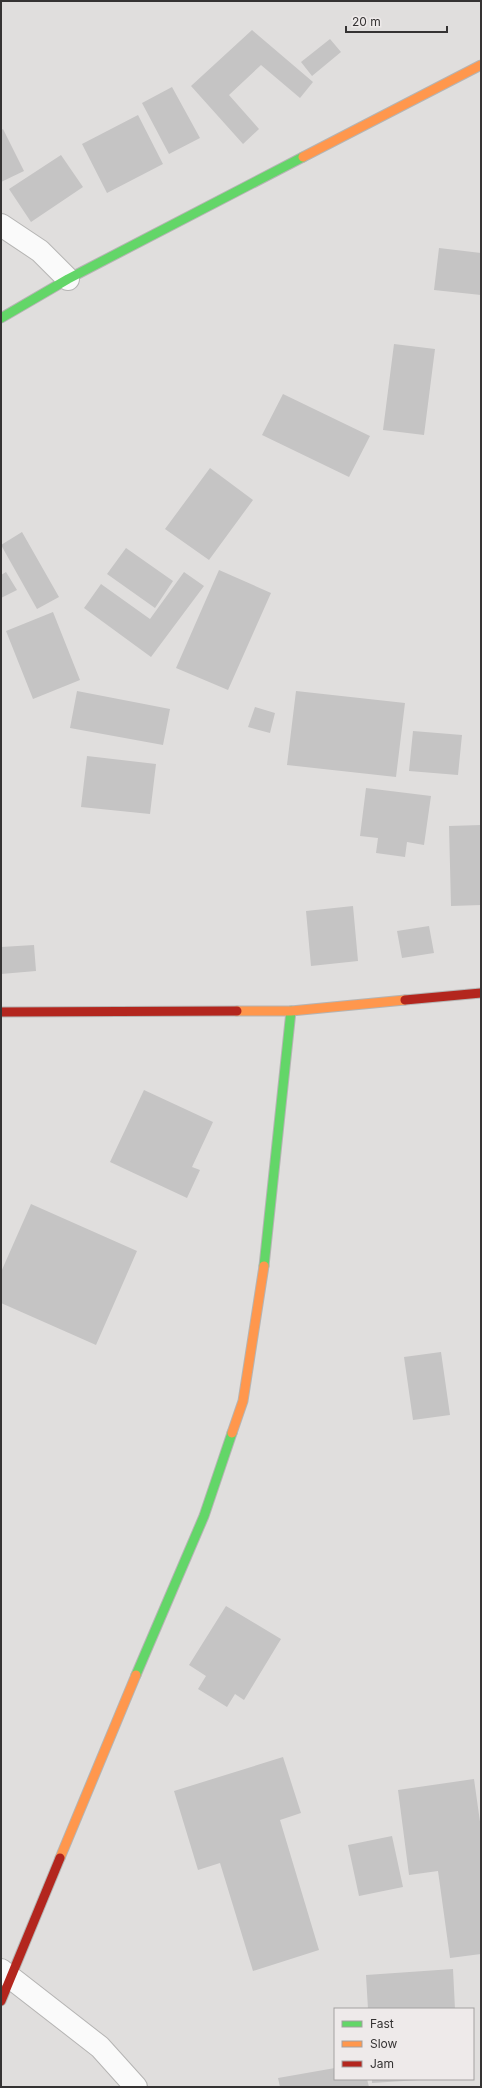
<svg xmlns="http://www.w3.org/2000/svg" width="482" height="2088" font-family="Inter,sans-serif">
<style>
.building{fill:#c5c4c4}
.lines{fill:none;stroke-linecap:round;stroke-linejoin:round}
.street-casing{stroke:#b5b4b3;stroke-width:24}
.fast-casing{stroke:#b5b4b3;stroke-width:11}
.slow-casing{stroke:#b5b4b3;stroke-width:11}
.jam-casing{stroke:#b5b4b3;stroke-width:11}
.street{stroke:#fafafa;stroke-width:22}
.fast{stroke:#63d668;stroke-width:9}
.slow{stroke:#ff974d;stroke-width:9}
.jam{stroke:#b3261e;stroke-width:9}
</style>
<rect width="100%" height="100%" fill="#e0dedd"/>
<path class="building" d="M252,30L313,82L300,98L261,65L229,95L259,129L243,144L191,86Z
M330,39L341,52L312,76L301,62Z
M172,87L200,138L169,154L142,103Z
M138,115L163,164L107,193L82,144Z
M3,129L24,171L1,182V130Z
M61,155L83,187L31,222L9,189Z
M439,248L481,253V295L434,290Z
M394,344L435,349L424,435L383,430Z
M283,394L370,436L349,477L262,435Z
M210,468L253,500L209,560L165,529Z
M22,532L59,597L37,609L1,545Z
M126,548L173,581L155,608L107,574Z
M219,570L271,593L228,690L176,668Z
M6,572L17,590L1,598V575Z
M184,572L204,586L151,657L84,608L101,584L150,619Z
M53,612L80,680L33,699L6,631Z
M77,691L170,709L163,745L70,728Z
M296,691L405,703L396,777L287,765Z
M255,707L275,713L270,733L248,727Z
M413,731L462,735L458,775L409,771Z
M87,756L156,764L150,814L81,807Z
M366,788L431,796L424,845L407,842L405,857L376,853L378,838L360,836Z
M481,825V905L451,906L449,826Z
M353,906L358,961L311,966L306,911Z
M429,926L434,953L402,958L397,931Z
M34,945L36,971L1,974V947Z
M144,1090L213,1122L192,1167L200,1170L187,1198L110,1162Z
M31,1204L137,1251L96,1345L1,1303V1272Z
M441,1352L450,1415L413,1420L404,1357Z
M226,1606L281,1639L244,1700L235,1694L227,1707L198,1689L206,1676L189,1665Z
M283,1757L301,1813L280,1820L319,1950L253,1971L220,1863L198,1870L174,1791Z
M474,1779L481,1829V1954L450,1958L438,1871L409,1875L398,1790Z
M392,1836L403,1887L359,1896L348,1845Z
M453,1969L455,2009H368L366,1975Z
M335,2068V2079H367L369,2087H280L278,2078Z
M372,2079H419V2080L372,2083Z"/>
<g class="lines">
<defs>
<path id="street" d="M1,225L40,251L68,279
M1,1970L100,2047L136,2087"/>
<path id="fast" d="M1,318L68,279L303,157
M264,1266L291,1011
M136,1675L204,1516L232,1433"/>
<path id="slow" d="M303,157L481,65
M237,1011H291L405,1000
M232,1433L243,1401L264,1266
M60,1858L136,1675"/>
<path id="jam" d="M405,1000L481,993
M1,1012L237,1011
M1,2001L60,1858"/>
</defs>
<use href="#street" class="street-casing"/>
<use href="#fast" class="fast-casing"/>
<use href="#slow" class="slow-casing"/>
<use href="#jam" class="jam-casing"/>
<use href="#street" class="street"/>
<use href="#fast" class="fast"/>
<use href="#slow" class="slow"/>
<use href="#jam" class="jam"/>
</g>
<rect width="482" height="2088" fill="none" stroke="#353333" stroke-width="4"/>
<rect x="334" y="2008" width="140" height="72" fill="#eeeaea" stroke="#a4a1a1"/>
<rect x="342" y="2021" width="20" height="6" fill="#63d668" stroke="#a4a1a1"/>
<text x="370" y="2028" font-size="12" fill="#353333">Fast</text>
<rect x="342" y="2041" width="20" height="6" fill="#ff974d" stroke="#a4a1a1"/>
<text x="370" y="2048" font-size="12" fill="#353333">Slow</text>
<rect x="342" y="2061" width="20" height="6" fill="#b3261e" stroke="#a4a1a1"/>
<text x="370" y="2068" font-size="12" fill="#353333">Jam</text>
<path d="M346 26v6h101v-6" fill="none" stroke="#353333" stroke-width="2"/>
<text x="352" y="26" font-size="12" fill="#353333" stroke="#eeeaea" stroke-width="3" paint-order="stroke">20 m</text>
</svg>
